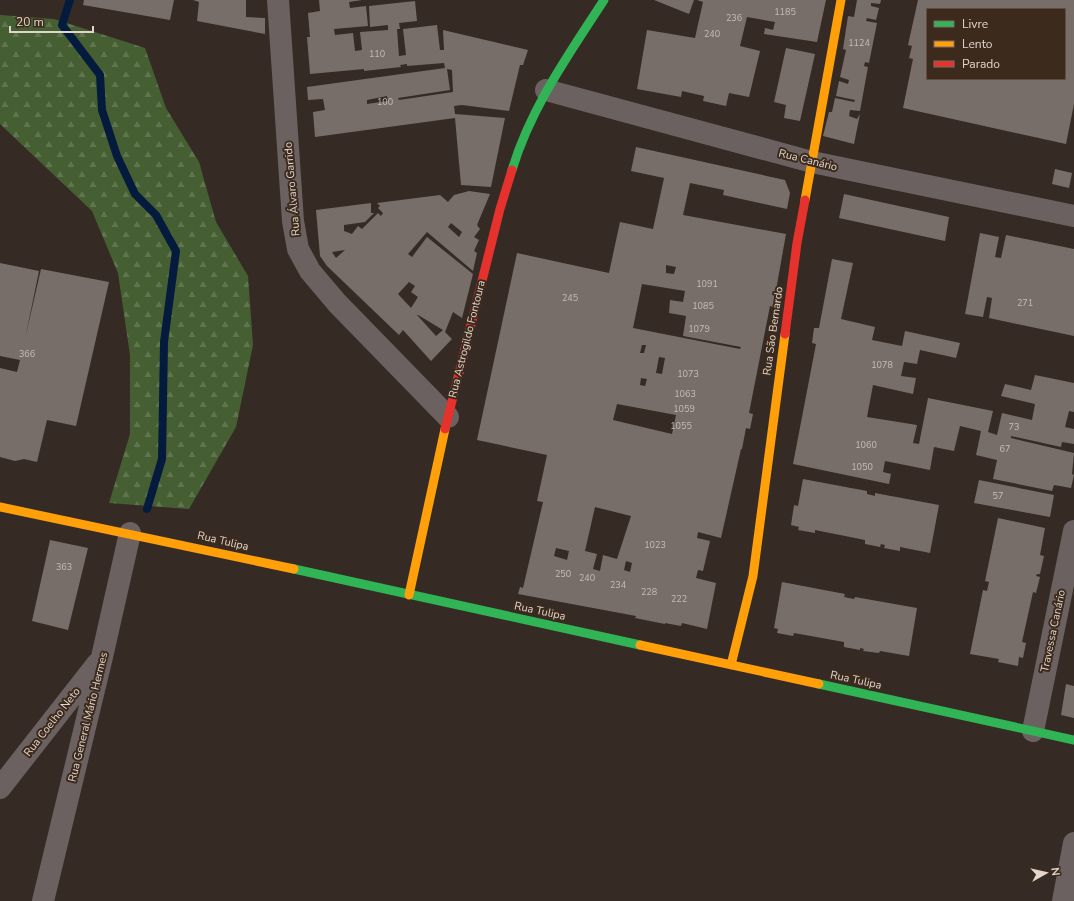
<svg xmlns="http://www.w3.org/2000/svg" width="1074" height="901" font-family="'Nunito Sans',sans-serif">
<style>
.forest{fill:url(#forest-firs)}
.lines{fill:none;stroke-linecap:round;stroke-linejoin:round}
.stream{stroke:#051b3e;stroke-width:8}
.building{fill:#786e69;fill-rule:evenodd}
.street{stroke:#6b6160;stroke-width:22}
.fast{stroke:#30b455;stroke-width:9}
.slow{stroke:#ff9f0a;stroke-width:9}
.jam{stroke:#e5322d;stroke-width:9}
.labels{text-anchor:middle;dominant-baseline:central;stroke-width:4;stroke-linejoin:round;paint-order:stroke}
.number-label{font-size:9px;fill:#c7bbb4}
.street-label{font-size:11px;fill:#e1d5cd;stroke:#3c2a1d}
</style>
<defs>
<pattern id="forest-firs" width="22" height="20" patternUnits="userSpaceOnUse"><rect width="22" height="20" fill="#455f33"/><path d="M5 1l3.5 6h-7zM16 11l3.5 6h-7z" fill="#60754f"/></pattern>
</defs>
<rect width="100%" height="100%" fill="#352b24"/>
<path class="forest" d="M0,15L54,19L145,48L166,108L199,162L216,222L248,276L253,345L236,427L189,509L109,503L130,434V355L118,273L92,211L0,124Z"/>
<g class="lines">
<path class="stream" d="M70,0L62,25L100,75L102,110L117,156L135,194L156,215L176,251L164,342L162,459L147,509"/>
</g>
<path class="building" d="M84,0H174L170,20L83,5Z
M193,0H246V17L265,18V34L197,21L199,2Z
M319,0H362L349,2L350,8L366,6L368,26L334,29L335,35L353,33L355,51L362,50L360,32L388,30V25L370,27L369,6L415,1L417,21L399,23L400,29H397L399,56L406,55L403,29L437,25L440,50H444L443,30L528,50L523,65H520L509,111L462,105L454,106L455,114L505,118L491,187L461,185L455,118L315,137L313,112L325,110L323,99L308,100L307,87L445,68L444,63L407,66V64L400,65L401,67L364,71V69L310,74L307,37H310L308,13L320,11ZM447,69L452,70L453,92L399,100L398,98L450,90ZM387,96L388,101L367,104V100Z
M654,0H694L689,14Z
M697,0H826L817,42L764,34L765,28L773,30L775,22L747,17L740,46L760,51L749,97L729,93L726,106L703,101L704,96L682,91L681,97L637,89L647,30L695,38L703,2Z
M857,0H881L880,4L871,3V6L879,8L876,20L867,18L866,21L877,23L869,63L865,62L864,66L868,67L860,111L850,110L849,116L857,119L860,114L854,144L823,136L829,112H832L835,98L854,102L855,100L836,96L839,81L848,84L849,80L840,77L846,50L843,49L848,16L854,17Z
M918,0H1074V104L1066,144L903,108L913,59L909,58L912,46L908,45ZM927,9H1065V79H927Z
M786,48L815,54L800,121L784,118L786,105L774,102Z
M636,147L785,180L790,193L787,209L723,195L724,190L690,183L683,215L786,234L773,307L770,306L749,413L753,414L750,429L746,428L742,449H741L721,538L698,532L697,538L710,541L703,571L698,570L696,578L716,583L707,629L682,623L681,626L665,623V624L635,618L636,616L518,594L520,587L523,588L543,502L537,501L547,455L477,440L517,253L609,273L620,222L653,229L664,178L631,171ZM666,265L676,267L674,274L666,273ZM642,284L685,291L683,302L670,300L669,313L686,316L683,336L741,347L740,349L633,328ZM642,345H646L644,353H640ZM659,357L665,358L662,374L656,373ZM641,378L647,379L645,386L640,385ZM617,404L676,415L672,434L613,420ZM595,507L631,516L617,559L603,555L600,571L593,569L597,554L585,551ZM556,548L569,551L567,560L554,556ZM626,561L632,563L630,572L624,570Z
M1055,169L1072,173L1069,188L1052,184Z
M469,191L490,194L477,225L480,229L474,237L479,240L474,251L477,253L473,271L427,232L408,254L412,257L427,237L473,274L462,318L453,312L445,332L452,339L431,361L403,330L399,335L327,266L320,256L316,210L371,203V213H374L365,222L344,225V231L352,234L358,226L362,229L378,213L381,216L383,213L378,208L380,206L377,203L440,195L448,202L454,195ZM451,223L462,232L459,237L448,227ZM345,250L336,258L332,252ZM409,282L415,286L411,292L418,297L411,308L398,294ZM417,315H418L443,330L436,336Z
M844,194L949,217L945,241L839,218Z
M980,233L999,237L995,257L1001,258L1006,235L1074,249V336L989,318L992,298L987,297L983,317L965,314Z
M832,259L853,263L841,319L875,327L872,340L902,346L905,331L960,343L956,358L920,350L917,364L904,362L901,376L916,378L913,394L873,385L867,417L917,425L913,443L919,444L928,398L993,411L988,432L997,435L1002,413L1032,420L1035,404L1001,396L1005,384L1031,390L1035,375L1074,383V412L1069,411L1065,427L1074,429V444L1062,442L1061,447L1011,436V438L1074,453L1072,474L1074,475L1071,488L1054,485L1052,491L993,479L997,460L976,455L981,431L960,426L954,451L934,447L930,470L885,461L883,472L891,474L889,484L793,464L816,344L812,343L814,328H819Z
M0,263L39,271L25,339L41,269L109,282L76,426L47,420L37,462L24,459L15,461L0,457V368L17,372L20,360L0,356Z
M803,479L867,491V494L875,496V493L939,505L930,553L900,547V551L884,548L885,545L881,544L880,547L865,544V540L815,530V533L798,530L799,527L791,525L794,505L798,506Z
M979,480L1054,495L1050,517L974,503Z
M998,518L1045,528L1040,555L1044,556L1040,574H1037L1036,576L1040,577L1036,593L1033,592L1022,642L1026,643L1023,658L1019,657L1018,666L998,662L999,659L970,654L983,590L987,591L989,582L985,581Z
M50,540L88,548L68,630L32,621Z
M782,582L845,594L844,597L854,599L855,597L917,608L909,656L880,651L879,653L863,651L864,649L860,648V650L844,647V642L794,633L793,636L777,633L778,629L774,628Z
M1066,684L1074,686V718L1061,715Z"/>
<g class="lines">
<path class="street" d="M278,0L293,221L298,249L310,271L337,303L448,417
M546,90L812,162L1074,216
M1033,731L1074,531
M0,788L97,664
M43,901L102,657L130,533
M1063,901L1074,843"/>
<path class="fast" d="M512,170C531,107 569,54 604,0
M294,569L640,645
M819,684L1074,740"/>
<path class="slow" d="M805,200L841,0
M0,507L294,569
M409,595L445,429
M640,645L819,684
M731,665L753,576L785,334"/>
<path class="jam" d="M785,334L797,243L805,200
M445,429L500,209L512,170"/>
</g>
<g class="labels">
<g class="number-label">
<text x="785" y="12">1185</text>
<text x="734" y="18">236</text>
<text x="712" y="34">240</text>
<text x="859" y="43">1124</text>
<text x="377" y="54">110</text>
<text x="385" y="102">100</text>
<text x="707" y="284">1091</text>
<text x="570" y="298">245</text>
<text x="1025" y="303">271</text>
<text x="703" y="306">1085</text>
<text x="699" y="329">1079</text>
<text x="27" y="354">366</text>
<text x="882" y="365">1078</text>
<text x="688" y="374">1073</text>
<text x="685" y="394">1063</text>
<text x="684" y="409">1059</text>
<text x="681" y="426">1055</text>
<text x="1014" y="427">73</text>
<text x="866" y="445">1060</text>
<text x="1005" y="449">67</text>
<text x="862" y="467">1050</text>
<text x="998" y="496">57</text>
<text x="655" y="545">1023</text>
<text x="64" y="567">363</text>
<text x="563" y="574">250</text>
<text x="587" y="578">240</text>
<text x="618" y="585">234</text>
<text x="649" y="592">228</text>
<text x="679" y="599">222</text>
</g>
<g class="street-label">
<text transform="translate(808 160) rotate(14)">Rua Canário</text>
<text transform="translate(292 189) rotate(-95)">Rua Álvaro Garrido</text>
<text transform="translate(773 331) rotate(-82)">Rua São Bernardo</text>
<text transform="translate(467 339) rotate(-76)">Rua Astrogildo Fontoura</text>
<text transform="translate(223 541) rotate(13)">Rua Tulipa</text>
<text transform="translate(540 611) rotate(12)">Rua Tulipa</text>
<text transform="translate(1053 631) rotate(-78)">Travessa Canário</text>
<text transform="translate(856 680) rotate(12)">Rua Tulipa</text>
<text transform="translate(88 717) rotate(-76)">Rua General Mário Hermes</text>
<text transform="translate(52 722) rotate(-52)">Rua Coelho Neto</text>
</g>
</g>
<rect x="926" y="8" width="140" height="72" fill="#3c2a1d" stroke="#7e6e63"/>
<rect x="934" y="21" width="20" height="6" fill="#30b455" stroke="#7e6e63"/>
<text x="962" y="28" font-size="12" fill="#e1d5cd">Livre</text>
<rect x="934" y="41" width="20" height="6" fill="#ff9f0a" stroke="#7e6e63"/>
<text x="962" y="48" font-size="12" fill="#e1d5cd">Lento</text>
<rect x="934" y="61" width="20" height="6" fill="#e5322d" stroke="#7e6e63"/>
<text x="962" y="68" font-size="12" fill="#e1d5cd">Parado</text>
<g transform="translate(1046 873) rotate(82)" stroke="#3c2a1d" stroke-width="3" paint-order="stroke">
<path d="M0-3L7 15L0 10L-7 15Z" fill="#e1d5cd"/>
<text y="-6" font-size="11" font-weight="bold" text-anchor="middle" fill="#e1d5cd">N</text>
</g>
<path d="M10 26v6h83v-6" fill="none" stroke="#e1d5cd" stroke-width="2"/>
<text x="16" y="26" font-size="12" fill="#e1d5cd" stroke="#3c2a1d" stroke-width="3" paint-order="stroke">20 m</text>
</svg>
